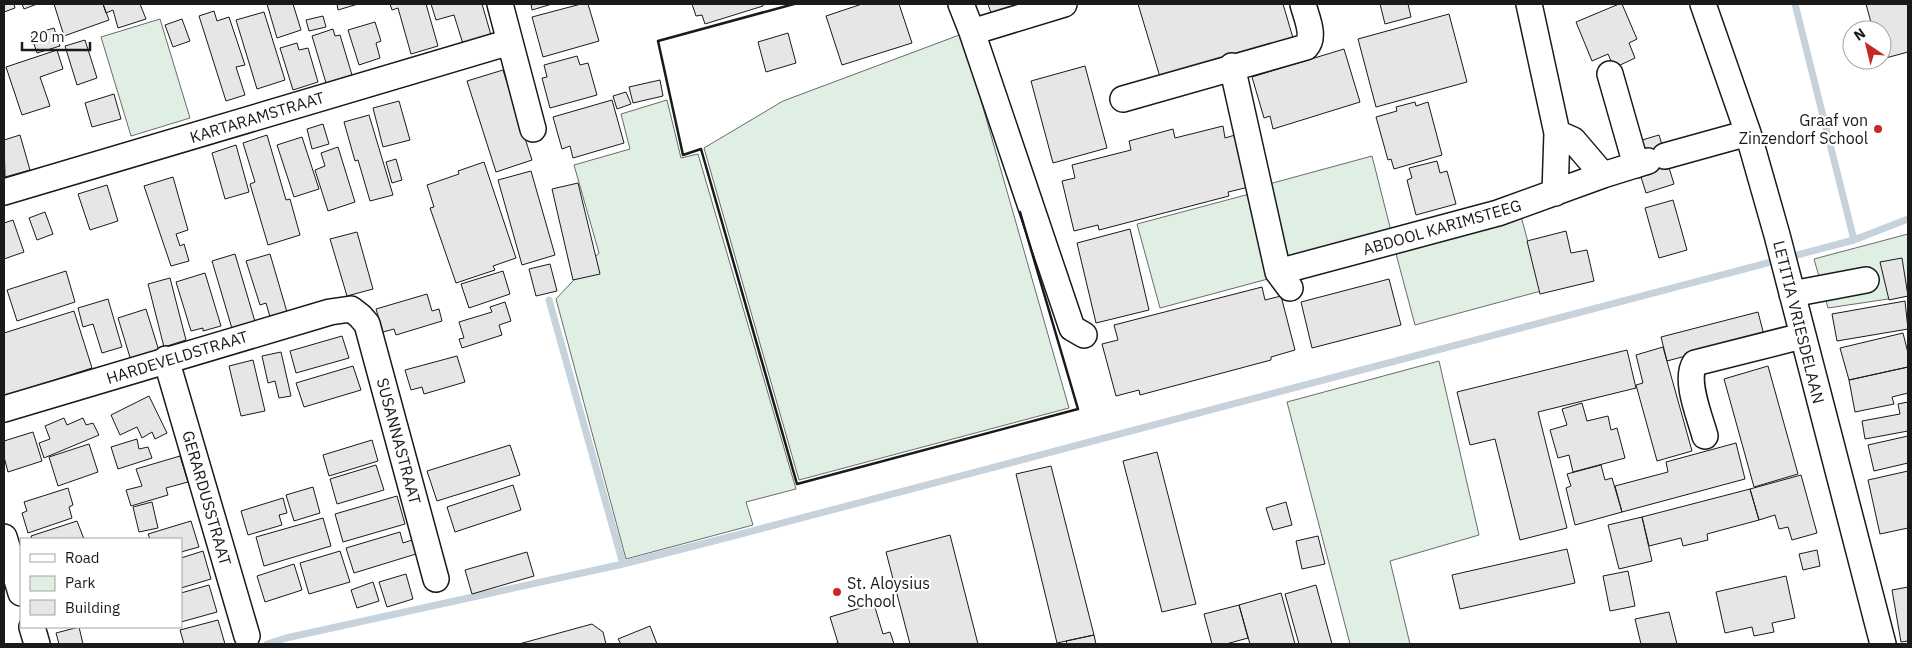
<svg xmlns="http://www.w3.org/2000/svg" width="1912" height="648" font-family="'IBM Plex Sans',sans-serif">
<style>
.green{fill:#e0efe3;stroke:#6a6a6a}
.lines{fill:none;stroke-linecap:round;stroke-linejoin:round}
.stream{stroke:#c6d2dc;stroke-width:7}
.building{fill:#e6e6e6;stroke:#1a1a1a}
.minor-casing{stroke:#1a1a1a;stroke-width:28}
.minor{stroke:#fff;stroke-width:25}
.wall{stroke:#1a1a1a;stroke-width:2.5}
.poi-dot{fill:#c62828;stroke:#fff;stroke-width:2}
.labels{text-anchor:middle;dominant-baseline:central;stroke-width:4;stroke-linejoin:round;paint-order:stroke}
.street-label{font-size:16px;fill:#1a1a1a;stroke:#fff}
.poi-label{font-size:16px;fill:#1a1a1a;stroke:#fff;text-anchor:end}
</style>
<rect width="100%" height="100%" fill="#fff"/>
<path class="green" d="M160,19L190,118L131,136L101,37Z
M962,34L1069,408L799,480L704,148L783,101Z
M667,100L681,158L698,154L796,489L746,502L753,525L626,559L556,299L599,253L574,165L630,149L621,114Z
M1372,156L1391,231L1289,259L1269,184Z
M1257,192L1279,276L1160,308L1137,224Z
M1521,216L1541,291L1415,325L1395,250Z
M1908,234V296L1828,308L1814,259Z
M1439,361L1479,535L1390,561L1410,644H1350L1287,402Z"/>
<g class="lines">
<path class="stream" d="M1795,4L1854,240
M549,300L623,564
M267,644L286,638L623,564L737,535L1854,240L1908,219"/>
</g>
<path class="building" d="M4,4H14L15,8L4,12Z
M22,4H37L24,9Z
M54,4H103L109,20L64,36Z
M103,4H140L146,19L118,28L113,10L106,13Z
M267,4H293L301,30L277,38Z
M337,4H358L338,10Z
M390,4H426L438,46L411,54L398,8L392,10Z
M431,4H482L491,35L463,44L454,15L436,20Z
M531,4H552L532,10Z
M581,4H588L599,41L543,57L532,17Z
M692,4H763V6L705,24L702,15L696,16Z
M862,4H899L912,43L842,65L826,16Z
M988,4H1027L992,16Z
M1138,4H1283L1293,38L1160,77Z
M1380,4H1408L1411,17L1385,24Z
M1619,4H1622L1637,39L1629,43L1635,58L1614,68L1608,54L1592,61L1576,22Z
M1866,4H1908V52L1882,59V30H1873Z
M214,11L217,21L229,17L245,65L236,67L245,95L226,101L199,16Z
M264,12L285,80L257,89L236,20Z
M1449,14L1467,82L1376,107L1358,39Z
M323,16L326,27L309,31L306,20Z
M182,19L190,41L173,47L165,25Z
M375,22L381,41L376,43L380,58L359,65L348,30Z
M54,28L60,46L37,53L31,35Z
M333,29L335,36L340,35L352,75L326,83L312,36Z
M788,33L796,63L766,72L758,42Z
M85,40L97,78L77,85L65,46Z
M297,43L299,50L308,48L318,82L293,90L280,48Z
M1344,49L1360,102L1273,129L1270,116L1264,118L1252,77Z
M57,50L63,69L40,77L50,106L22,115L6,67Z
M577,56L580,65L588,63L597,95L550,108L542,78L547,77L544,65Z
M1085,66L1107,148L1053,163L1031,81Z
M503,70L532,160L496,172L467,81Z
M660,80L663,96L633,103L629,87Z
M626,92L631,104L617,109L613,96Z
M114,94L121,119L92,127L85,103Z
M612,100L624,143L573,158L570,146L562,149L553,117Z
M399,101L410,140L383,147L373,108Z
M1415,102L1416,106L1428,102L1442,155L1394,169L1391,159L1388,160L1376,117L1397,111L1396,107Z
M369,115L393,195L370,201L358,160L355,161L344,122Z
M323,124L329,144L312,149L307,129Z
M1223,126L1225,138L1235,135L1249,187L1228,192L1229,196L1099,230L1098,225L1074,231L1062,181L1075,178L1072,165L1131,150L1129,141L1173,129L1175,138Z
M20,135L30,170L5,177L4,140Z
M267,135L286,200L290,199L300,235L268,245L250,184L255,182L243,143Z
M1659,135L1674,184L1646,193L1641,177L1652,174L1642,140Z
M302,137L319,189L294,197L277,145Z
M236,145L249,192L225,199L212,153Z
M338,147L355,202L328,211L315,170L325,166L321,153Z
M396,159L402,180L392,183L386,162Z
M1437,161L1440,173L1447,171L1456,204L1416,215L1407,180L1412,178L1409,168Z
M484,162L516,258L493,266L495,270L456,283L430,208L434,207L427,185L459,174L458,171Z
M531,171L555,255L522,265L498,180Z
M173,177L188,230L176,234L180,246L184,244L189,261L171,266L144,186Z
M578,183L600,274L573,280L552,189Z
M107,185L118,221L90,230L78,194Z
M1673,200L1687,250L1659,258L1645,208Z
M45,212L53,234L37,240L29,218Z
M13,220L24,252L4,259V223Z
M1130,229L1149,310L1096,323L1077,243Z
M1566,231L1571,253L1587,250L1594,281L1540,294L1527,241Z
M357,232L373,289L347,296L330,239Z
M235,254L256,325L233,332L212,261Z
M270,254L287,312L270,317L266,303L260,305L246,261Z
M1902,258L1908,296L1889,300L1880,262Z
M550,264L557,291L536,296L529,269Z
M66,271L75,302L17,321L7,290Z
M503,271L510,294L469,308L461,284Z
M205,273L221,326L203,331V328L191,331L176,282Z
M170,278L186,340L164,347L148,284Z
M1389,279L1401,325L1312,348L1301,302Z
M1262,287L1265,300L1281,296L1295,350L1271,357V360L1140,395L1139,390L1116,396L1102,344L1118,340L1114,325Z
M427,294L432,311L439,309L442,321L396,335L394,329L383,332L376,309Z
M108,299L122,347L102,353L93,324L83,327L78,308Z
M1905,301L1908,329L1837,341L1832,314Z
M505,302L511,321L499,325L502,335L462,348L459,339L464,338L459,322L492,312L490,307Z
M146,309L159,351L132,364L118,318Z
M74,311L92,368L4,396V333Z
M1758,312L1764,335L1667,361L1661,337Z
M1903,333L1908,353V367L1849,380L1840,348Z
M342,336L349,358L296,373L290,351Z
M1663,347L1692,451L1657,461L1636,385L1643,383L1636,355Z
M1627,350L1636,388L1538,412L1567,528L1520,540L1495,439L1470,445L1457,392Z
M281,352L291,396L279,398L275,381L268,383L262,356Z
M457,356L465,382L424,394L422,387L411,390L405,370Z
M253,360L265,411L241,416L229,366Z
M353,366L361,390L304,407L296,383Z
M1768,366L1798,474L1754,487L1724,379Z
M1908,367V393L1892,397L1894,404L1855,412L1849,380Z
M149,396L167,433L155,439L152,432L142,438L137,427L120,435L111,415Z
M1908,402V431L1865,439L1862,421L1900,414L1898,404Z
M1582,403L1587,421L1608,416L1611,430L1617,428L1625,458L1573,472L1569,455L1558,458L1550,430L1567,425L1562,409Z
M64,418L67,425L83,418L86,425L93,423L99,435L44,458L39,443L50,439L45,426Z
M33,432L42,461L8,472L4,457V441Z
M1908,436V463L1874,471L1868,445Z
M137,439L139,449L148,447L152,458L118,469L111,447Z
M372,440L378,461L329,476L323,455Z
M1736,443L1745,479L1622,512L1615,486L1668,472L1666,462Z
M89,444L98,472L58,486L49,457Z
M510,445L520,475L437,501L427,471Z
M1157,452L1196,604L1162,612L1123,461Z
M180,456L188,482L166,488L168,495L131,506L126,490L142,486L136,469Z
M376,465L384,490L337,504L330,479Z
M1601,465L1605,480L1612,478L1622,512L1575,525L1566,488L1571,486L1567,474Z
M1051,466L1094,635L1057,643L1016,474Z
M1908,471V528L1880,534L1868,480Z
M1801,475L1817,533L1792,540L1788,527L1779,529L1775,515L1759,520L1750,489Z
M513,485L521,510L455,532L447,507Z
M313,487L320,513L294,521L286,495Z
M68,488L73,505L69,507L72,518L28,533L22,513L27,511L24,502Z
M1750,489L1759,520L1707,534L1708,540L1683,546L1681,538L1649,546L1642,517Z
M397,496L405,524L343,542L335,514Z
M283,498L287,513L279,515L282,525L248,535L241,511Z
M152,502L158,528L139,532L133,507Z
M1286,502L1292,525L1273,530L1266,508Z
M1642,517L1652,561L1619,569L1608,525Z
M323,518L331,546L264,566L256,537Z
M77,521L84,539H32L31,536Z
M191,521L199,547L181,552V539H150L148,534Z
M400,532L403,543L412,540L416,554L354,573L346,548Z
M950,535L978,644H910L886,552Z
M1318,536L1325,564L1302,569L1296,541Z
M1567,549L1575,583L1460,609L1452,575Z
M1817,550L1820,566L1803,570L1799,554Z
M203,551L211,579L181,588V558Z
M340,551L350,582L309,594L300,563Z
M527,552L534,576L472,594L465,570Z
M294,564L302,590L265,602L257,576Z
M1628,571L1635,606L1610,611L1603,576Z
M406,574L413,599L387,607L379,582Z
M1786,576L1795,618L1772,623L1774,632L1754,636L1752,627L1725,633L1716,592Z
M373,582L379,601L357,608L351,590Z
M209,585L217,612L181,622V593Z
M1316,585L1332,644H1299L1285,594Z
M1908,587V641L1901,642L1892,590Z
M1281,593L1295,644H1250L1239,605Z
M874,604L883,634L890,632L894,644H832L838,643L830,617Z
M1239,605L1248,638L1226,644H1212L1204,614Z
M1669,612L1677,644H1641L1635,619Z
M218,620L225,644H184L180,630Z
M592,624L603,632L606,644H519Z
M650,626L657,644H621L618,639Z
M79,627L83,644H59L56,633Z
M1094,635L1096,644H1067L1066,641Z"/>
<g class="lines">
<defs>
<path id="minor" d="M500,4L533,129
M961,4L972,32L1072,328L1084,335
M1529,4L1557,133L1573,140L1603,175L1648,161
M1703,4L1748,133L1777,235L1883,644
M972,32L1064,4
M1232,66L1278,272L1290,288
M1610,74L1636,165
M1123,99L1306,47C1316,36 1306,17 1303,4
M1665,156L1748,133
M4,192L510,42
M1555,193L1557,133
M1278,272L1498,213L1603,175
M1792,294L1866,280
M166,359L247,636
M4,409L330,312L351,309L360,316L367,324L436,579
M1705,436C1700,417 1684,380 1695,363L1802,336
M4,537L21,593
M32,627L37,644"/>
</defs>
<use href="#minor" class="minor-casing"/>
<use href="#minor" class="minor"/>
<path class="wall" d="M794,4L658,41L683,155L701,149L797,484L1078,409L1020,212"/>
</g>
<g class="poi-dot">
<circle cx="1878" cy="129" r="5"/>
<circle cx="837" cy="592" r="5"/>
</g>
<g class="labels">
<g class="street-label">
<text transform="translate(257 117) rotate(-17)">KARTARAMSTRAAT</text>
<text transform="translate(1442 227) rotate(-16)">ABDOOL KARIMSTEEG</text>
<text transform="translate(1799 322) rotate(76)">LETITIA VRIESDELAAN</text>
<text transform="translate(177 357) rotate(-17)">HARDEVELDSTRAAT</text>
<text transform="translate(399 441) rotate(75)">SUSANNASTRAAT</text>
<text transform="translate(207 498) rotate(74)">GERARDUSSTRAAT</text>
</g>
<g class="poi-label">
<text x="1868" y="120">Graaf von<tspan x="1868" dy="18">Zinzendorf School</tspan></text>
<text x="847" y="583" text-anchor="start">St. Aloysius<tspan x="847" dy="18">School</tspan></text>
</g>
</g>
<rect width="1912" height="648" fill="none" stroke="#1a1a1a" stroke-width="10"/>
<rect x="20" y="538" width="162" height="90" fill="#ffffff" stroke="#a3a3a3"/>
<rect x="30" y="554" width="25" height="8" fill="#ffffff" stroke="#a3a3a3"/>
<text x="65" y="563" font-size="15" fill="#1a1a1a">Road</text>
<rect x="30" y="576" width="25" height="15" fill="#e0efe3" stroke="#a3a3a3"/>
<text x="65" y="588" font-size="15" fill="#1a1a1a">Park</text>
<rect x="30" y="600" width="25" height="15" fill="#e6e6e6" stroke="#a3a3a3"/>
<text x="65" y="613" font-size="15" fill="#1a1a1a">Building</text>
<g transform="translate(1867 45) rotate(325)"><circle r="24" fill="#ffffff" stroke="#a3a3a3"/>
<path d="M0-4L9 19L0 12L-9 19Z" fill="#c62828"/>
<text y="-8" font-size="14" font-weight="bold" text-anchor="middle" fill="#1a1a1a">N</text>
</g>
<path d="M22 42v8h68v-8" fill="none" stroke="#1a1a1a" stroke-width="2.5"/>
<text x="30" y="42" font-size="15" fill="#1a1a1a" stroke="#ffffff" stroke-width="4" paint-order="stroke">20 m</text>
</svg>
